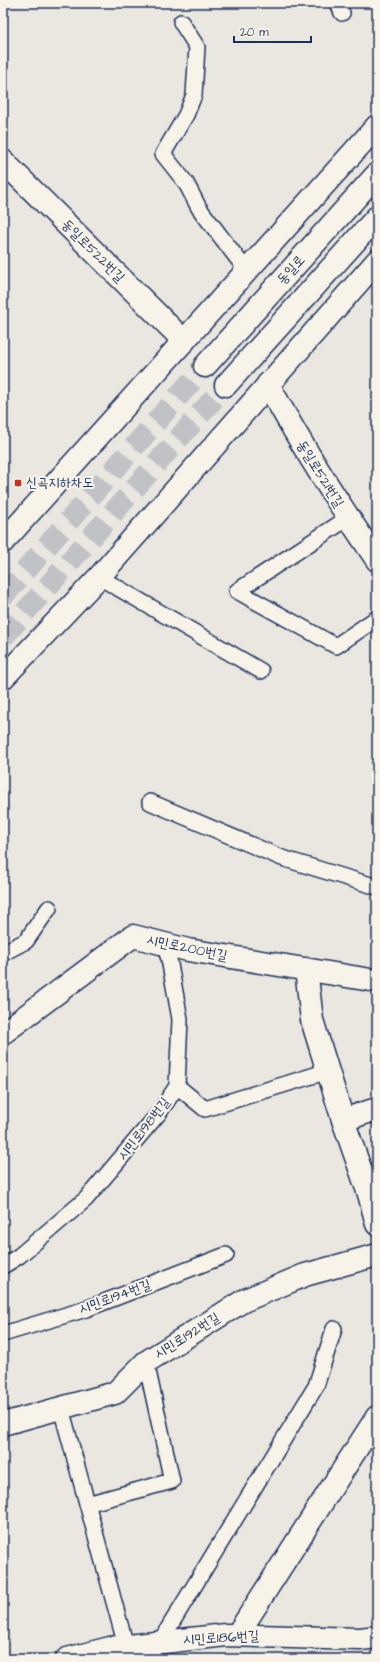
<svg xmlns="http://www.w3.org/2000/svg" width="380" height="1662" font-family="'Architects Daughter','Poor Story',sans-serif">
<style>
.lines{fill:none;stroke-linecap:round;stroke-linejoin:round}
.tertiary-tunnel{stroke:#c1c2c6;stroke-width:22;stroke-dasharray:22 11;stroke-linecap:butt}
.service-casing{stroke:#1b2f5e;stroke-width:18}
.minor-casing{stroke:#1b2f5e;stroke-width:25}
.tertiary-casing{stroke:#1b2f5e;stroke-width:25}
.service{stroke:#f7f3e8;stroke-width:15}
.minor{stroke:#f7f3e8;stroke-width:22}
.tertiary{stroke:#f7f3e8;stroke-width:22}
.poi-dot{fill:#c8321e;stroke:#f7f3e8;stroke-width:1.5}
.labels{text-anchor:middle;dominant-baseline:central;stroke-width:4;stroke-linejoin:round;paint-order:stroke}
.street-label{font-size:14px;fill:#1b2f5e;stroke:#f7f3e8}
.poi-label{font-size:14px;fill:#1b2f5e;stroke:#f7f3e8;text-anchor:start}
</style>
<rect width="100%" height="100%" fill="#eae7e0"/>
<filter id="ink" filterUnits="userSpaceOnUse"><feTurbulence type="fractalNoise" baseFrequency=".025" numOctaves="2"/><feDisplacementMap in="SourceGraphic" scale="8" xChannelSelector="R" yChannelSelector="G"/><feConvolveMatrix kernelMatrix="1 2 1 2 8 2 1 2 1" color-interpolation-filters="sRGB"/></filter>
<g filter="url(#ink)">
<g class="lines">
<path class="tertiary-tunnel" d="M3,596L205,366
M3,637L226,385"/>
<defs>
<path id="service" d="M338,3L342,13
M181,22L197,47L194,95L186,115L163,154L186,183L199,208L247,271
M348,518L237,591L336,646L377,618
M99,577L261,671
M150,802L282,858L377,887
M3,953L26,941L49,908
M177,1086L205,1109L328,1071
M3,1266L19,1256L86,1199L159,1113L177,1086L180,1019L169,959L164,944
M3,1334L86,1309L226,1255
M61,1408L126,1646
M87,1504L172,1481L146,1362
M160,1642L316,1386L334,1329"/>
<path id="minor" d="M3,161L184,341
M268,384C301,445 338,503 377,560
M306,969L312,1020L343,1120L369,1194L377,1224
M3,1033L133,936L188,950L377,981
M343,1120L377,1109
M3,1424L115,1393L146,1362L243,1301L305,1275L377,1255
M237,1635L377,1417
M67,1659L110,1648L226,1635L360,1639L377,1637"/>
<path id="tertiary" d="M205,366L377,174
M226,385L377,217
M3,542L377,126
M3,678L99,577L377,261"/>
</defs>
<use href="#service" class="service-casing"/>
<use href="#minor" class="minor-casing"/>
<use href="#tertiary" class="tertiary-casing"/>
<use href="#service" class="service"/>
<use href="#minor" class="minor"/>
<use href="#tertiary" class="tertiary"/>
</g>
</g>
<rect class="poi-dot" x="14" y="479" width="8" height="8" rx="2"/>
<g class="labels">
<g class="street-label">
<text transform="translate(93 251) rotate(45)">동일로522번길</text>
<text transform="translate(291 270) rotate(-48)">동일로</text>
<text transform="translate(320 474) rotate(58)">동일로521번길</text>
<text transform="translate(187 948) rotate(12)">시민로200번길</text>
<text transform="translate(144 1129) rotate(-52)">시민로198번길</text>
<text transform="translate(115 1297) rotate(-20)">시민로194번길</text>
<text transform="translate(187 1336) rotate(-32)">시민로192번길</text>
<text transform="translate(221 1638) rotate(-3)">시민로186번길</text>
</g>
<g class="poi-label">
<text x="26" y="483">신곡지하차도</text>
</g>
</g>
<rect width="380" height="1662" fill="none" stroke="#f7f3e8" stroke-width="16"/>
<rect x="8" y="8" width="364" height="1646" fill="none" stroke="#1b2f5e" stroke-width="1.5" filter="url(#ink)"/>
<path d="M234 36v6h77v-6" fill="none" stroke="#1b2f5e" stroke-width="2"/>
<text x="240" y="36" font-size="12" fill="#1b2f5e" stroke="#f7f3e8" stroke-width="3" paint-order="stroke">20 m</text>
</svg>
